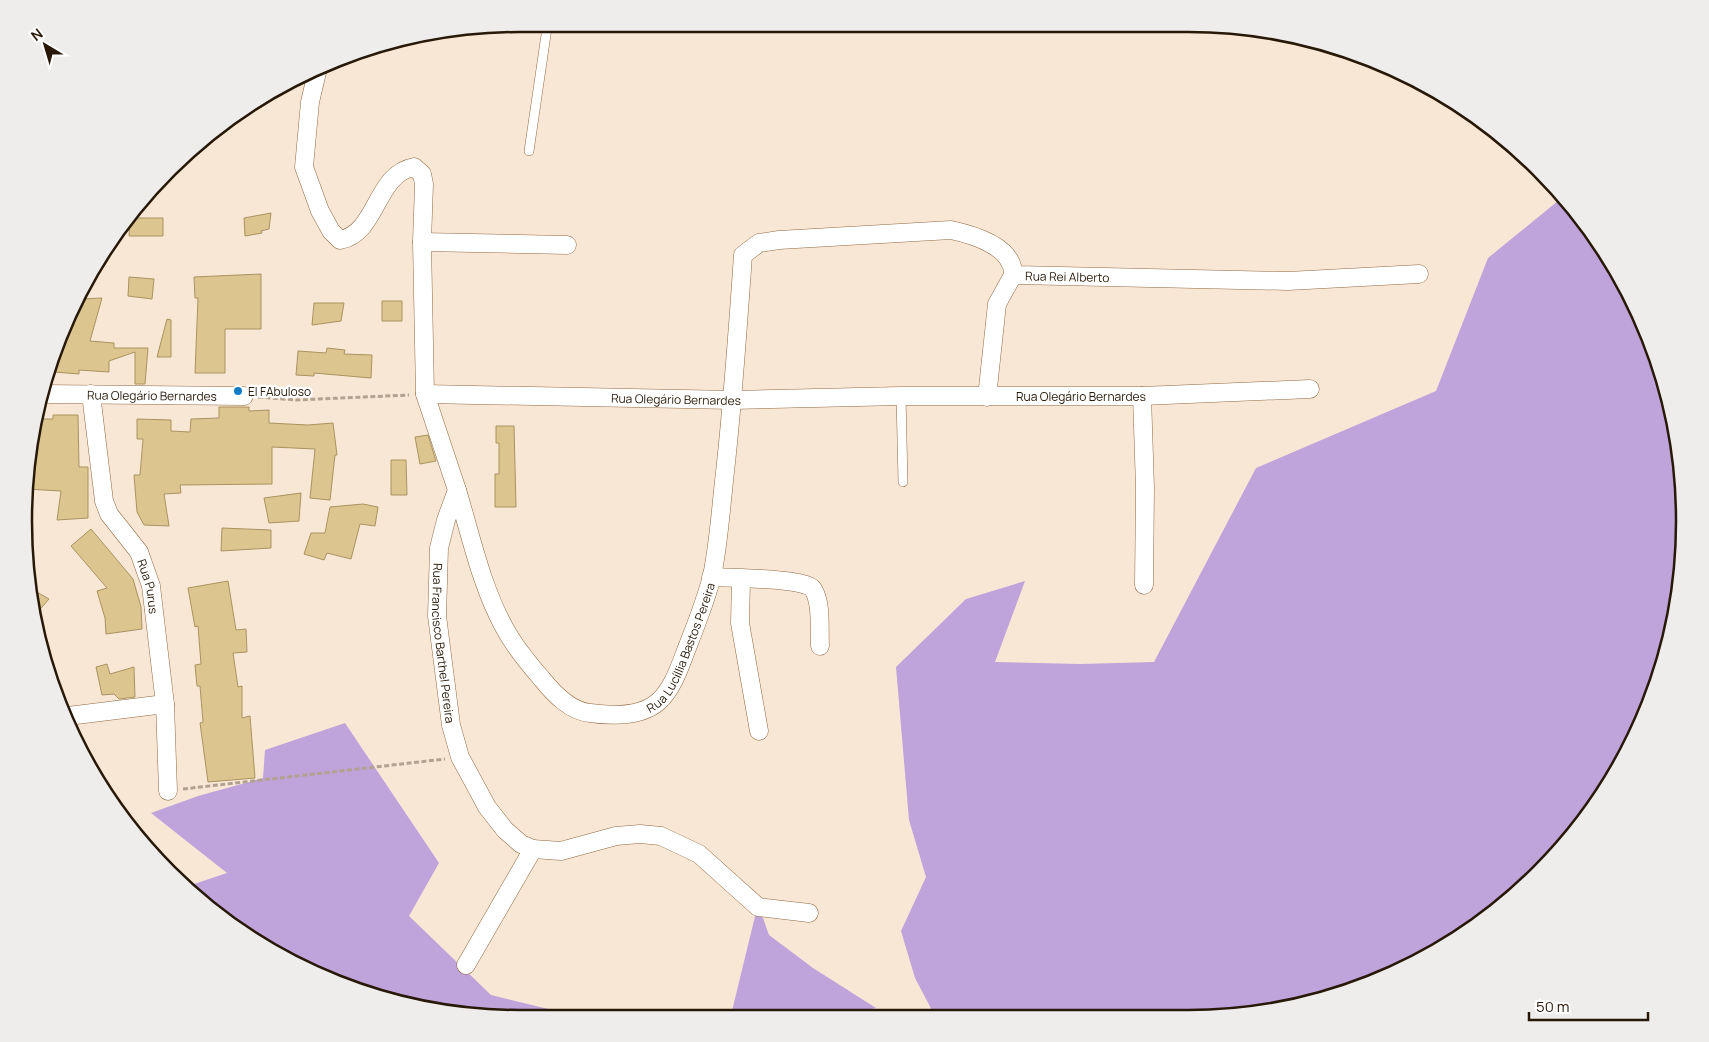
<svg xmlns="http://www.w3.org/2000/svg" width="1709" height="1042" font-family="Manrope,sans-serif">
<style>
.forest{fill:#bfa3db}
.building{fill:#dcc58f;stroke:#aa935f}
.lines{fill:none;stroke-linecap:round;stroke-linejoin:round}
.lane-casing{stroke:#906a41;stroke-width:10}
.street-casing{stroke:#906a41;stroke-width:19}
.path{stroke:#b3a291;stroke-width:3;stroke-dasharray:5 2.5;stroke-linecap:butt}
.lane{stroke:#fff;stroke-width:9}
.street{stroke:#fff;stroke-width:18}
.poi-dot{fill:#117cc6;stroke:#fff;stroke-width:2}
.labels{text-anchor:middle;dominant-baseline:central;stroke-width:4.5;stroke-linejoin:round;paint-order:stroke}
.street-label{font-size:12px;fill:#271807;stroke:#fff}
.poi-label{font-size:12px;fill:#271807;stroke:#fff;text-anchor:start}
.rim{fill:none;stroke:#271807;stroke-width:2.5}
</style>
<rect width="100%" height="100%" fill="#f9e7d6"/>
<path class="forest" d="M1564,196L1618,272L1659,361L1681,456L1684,553L1668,649L1634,741L1583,823L1516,895L1436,952L1348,992L1221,1017L935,1016L915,978L901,931L926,877L909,820L896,667L966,599L1025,581L995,662L1080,664L1154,662L1256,468L1436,391L1488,258Z
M345,723L439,863L409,916L491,995L569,1014H456L331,981L219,916L185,887L227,873L151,813L198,796L263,778L265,750Z
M758,904L769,935L813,968L876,1008L838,1016L731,1015Z"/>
<path class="building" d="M271,213L269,229L261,231L262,233L245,236L244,218Z
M130,218H163V236H129Z
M261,274V329H225V373H195L198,298H195L194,277Z
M129,277L154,279L152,299L128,296Z
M102,298L90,341L114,343V348H148L145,384H135V352L109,361V372L79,370V374L54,372L56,350L81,299Z
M382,301H402V321H382Z
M314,303H344L341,321L312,325Z
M167,319L171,320V357H157Z
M327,348L345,350L344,354L372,355L371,378L314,373V376L296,375L298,351L326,353Z
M219,407H249V411L269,410V423L308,425L333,423L337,455H335L330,500L310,498L315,449L272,447V484L180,485L181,493L164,494L169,526L144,525L137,512L134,475H140L143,439H137V419L171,420V431L190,432L191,419L219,418Z
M53,415H78L79,467H88V518L57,520L61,491L26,489L28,456L37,419H53Z
M496,426H514L516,507H495V474H499V443H496Z
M428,435L436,461L420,464L415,437Z
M391,460H406L407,495H391Z
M301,493L299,521L269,523L264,498Z
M363,504L378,507L375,526L360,524L351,559L327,553L324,560L304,554L311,533H325L330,507Z
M222,528L271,530V548L221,551Z
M91,529L133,579L141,607L142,629L106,634L105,618L97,591L107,588L71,546Z
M228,581L236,630L246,629L247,652L233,653L238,687L242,686V718L250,716L255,778L208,782L200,723L203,722L200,686H197L195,665L201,664L198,626L195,627L188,588Z
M28,587L49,599L35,615L32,601Z
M107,664L110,674L134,667L135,697L119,699L114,694L102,695L96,667Z"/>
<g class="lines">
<defs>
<path id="lane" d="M529,151L547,28
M901,396L903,482"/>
<g id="street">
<path id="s1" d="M318,68L310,102L304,167L320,211L331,231L340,240C378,233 375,174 414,167L422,174L424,184L422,242L425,394L457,490L446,520L439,548L437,616L451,725L460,757L473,781L487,807L505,830L521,844L533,849L561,851L616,836L640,834L661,836L699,854L758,907L809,913"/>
<path d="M422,242L567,245"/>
<path id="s2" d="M43,394L244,396"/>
<path id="s3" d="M91,394L104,501L109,514L139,552L151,586L165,704L168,791"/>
<path id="s4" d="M425,394L733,400L901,396H1142L1310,389"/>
<path d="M1142,396L1145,488L1144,585"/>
<path d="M987,397L997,304L1013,275"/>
<path id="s5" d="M457,490C471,536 481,585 504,627C514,646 528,663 542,679C554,694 570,711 590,713C612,716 642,717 659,701C673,688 680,666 687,648C696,625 706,600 712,576C719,542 721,506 725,472C733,400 738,327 743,255L759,243L779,240L951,230C974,235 1014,247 1013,275L1288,281L1419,274"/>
<path d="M711,577C729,578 806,578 813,589C822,603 819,629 820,646"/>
<path d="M741,580L740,623L759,731"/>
<path d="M68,716L165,704"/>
<path d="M466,965L533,849"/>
</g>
</defs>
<use href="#lane" class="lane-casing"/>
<use href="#street" class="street-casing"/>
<path class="path" d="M258,397L296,400L409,395
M183,789L445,759"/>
<use href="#lane" class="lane"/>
<use href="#street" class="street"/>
</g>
<circle class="poi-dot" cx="238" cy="391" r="5"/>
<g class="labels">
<g class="street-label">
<text stroke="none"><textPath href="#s5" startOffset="1151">Rua Rei Alberto</textPath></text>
<text stroke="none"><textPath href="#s2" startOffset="109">Rua Olegário Bernardes</textPath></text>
<text stroke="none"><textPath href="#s4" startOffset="656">Rua Olegário Bernardes</textPath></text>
<text stroke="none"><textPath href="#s4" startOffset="251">Rua Olegário Bernardes</textPath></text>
<text stroke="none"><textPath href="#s3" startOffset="206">Rua Purus</textPath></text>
<text stroke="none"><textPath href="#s1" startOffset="779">Rua Francisco Barthel Pereira</textPath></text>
<text stroke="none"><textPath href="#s5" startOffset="400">Rua Lucíllia Bastos Pereira</textPath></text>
</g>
<g class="poi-label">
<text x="248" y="391">El FAbuloso</text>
</g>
</g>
<path d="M0 0H1709V1042H0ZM520 32H1188A488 488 0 0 1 1676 520V522A488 488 0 0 1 1188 1010H520A488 488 0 0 1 32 522V520A488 488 0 0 1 520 32Z" fill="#eeedeb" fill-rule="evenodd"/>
<path class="rim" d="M520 32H1188A488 488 0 0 1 1676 520V522A488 488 0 0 1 1188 1010H520A488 488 0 0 1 32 522V520A488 488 0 0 1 520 32Z"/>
<g transform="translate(45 45) rotate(322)" stroke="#ffffff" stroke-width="4" paint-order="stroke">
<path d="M0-4L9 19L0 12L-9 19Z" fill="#271807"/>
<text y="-8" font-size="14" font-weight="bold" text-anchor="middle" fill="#271807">N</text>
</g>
<path d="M1529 1012v8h119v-8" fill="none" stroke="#271807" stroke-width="2.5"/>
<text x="1536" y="1012" font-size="15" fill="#271807" stroke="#ffffff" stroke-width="4" paint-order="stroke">50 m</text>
</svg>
